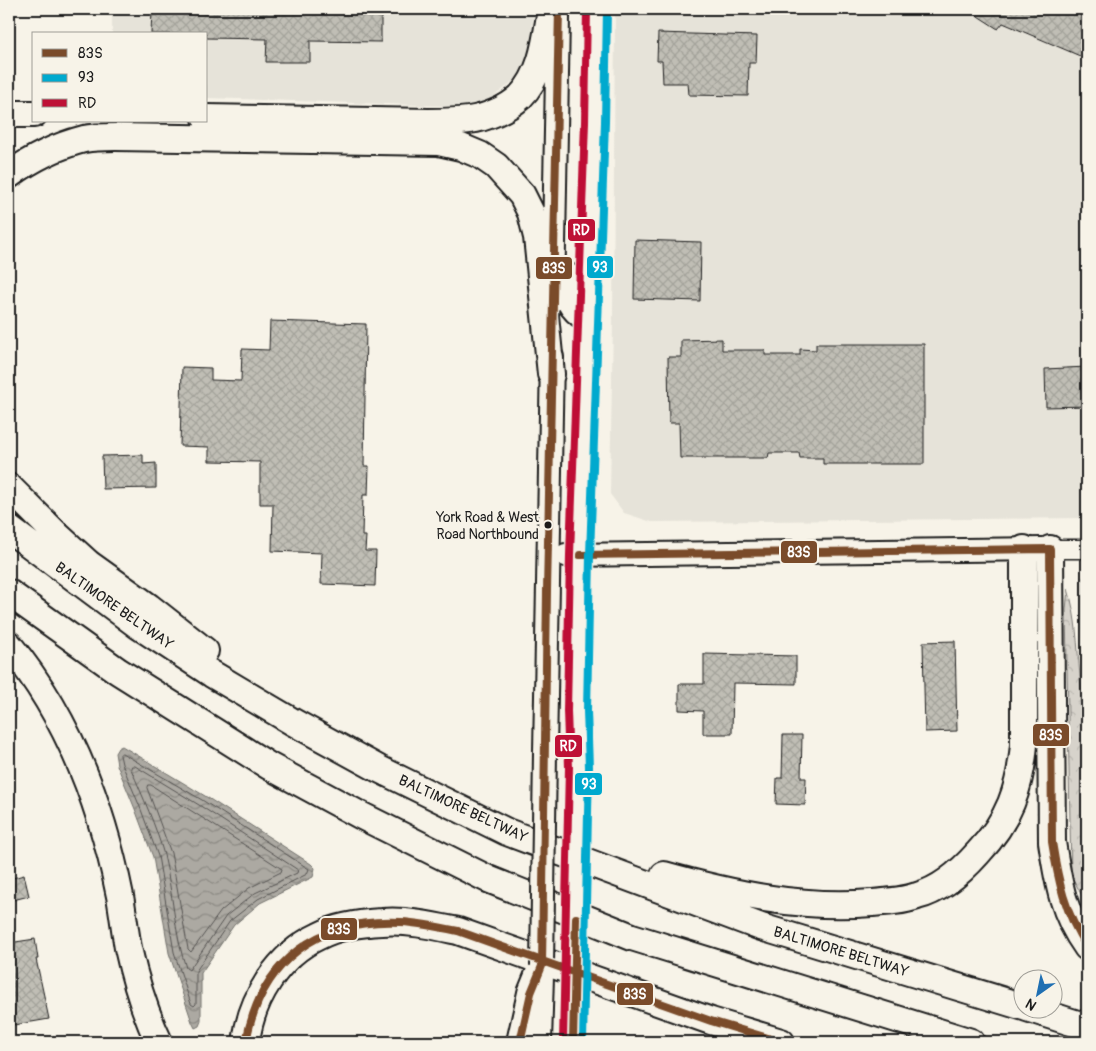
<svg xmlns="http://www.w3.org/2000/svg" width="1096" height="1051" font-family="Pangolin,sans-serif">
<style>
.built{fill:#e6e3d9}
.forest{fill:url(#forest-crowns);stroke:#7a7874}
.water{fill:url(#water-waves);stroke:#72716c}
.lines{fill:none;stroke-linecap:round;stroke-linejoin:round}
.shore{stroke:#565452;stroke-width:1}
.building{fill:url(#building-cross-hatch);stroke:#1c1c1c}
.tertiary-casing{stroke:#1c1c1c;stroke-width:21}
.primary-casing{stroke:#1c1c1c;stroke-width:26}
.motorway-casing{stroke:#1c1c1c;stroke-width:30}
.tertiary{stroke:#f7f3e8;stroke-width:18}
.primary{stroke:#f7f3e8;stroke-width:22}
.motorway{stroke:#f7f3e8;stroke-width:26}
.primary-bridge-casing{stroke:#1c1c1c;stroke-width:26;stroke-linecap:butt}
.primary-bridge{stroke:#f7f3e8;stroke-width:22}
.bus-1-casing{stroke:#f7f3e8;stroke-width:11}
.bus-2-casing{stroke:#f7f3e8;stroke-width:11}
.bus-3-casing{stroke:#f7f3e8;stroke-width:11}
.bus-1{stroke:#7a4b2a;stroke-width:8}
.bus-2{stroke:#00a9ce;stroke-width:8}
.bus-3{stroke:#be1136;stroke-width:8}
.bus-dot{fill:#1c1c1c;stroke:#f7f3e8;stroke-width:2}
.labels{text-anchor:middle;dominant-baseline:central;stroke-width:5;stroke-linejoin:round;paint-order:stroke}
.bus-label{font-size:14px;fill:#1c1c1c;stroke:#f7f3e8;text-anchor:end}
.street-label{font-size:15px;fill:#1c1c1c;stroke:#f7f3e8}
.line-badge{stroke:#f7f3e8;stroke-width:2}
.badge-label{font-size:14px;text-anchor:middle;font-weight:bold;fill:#fff}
</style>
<defs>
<pattern id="forest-crowns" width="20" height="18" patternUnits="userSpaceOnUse" patternTransform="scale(1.25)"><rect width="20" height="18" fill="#d7d3cb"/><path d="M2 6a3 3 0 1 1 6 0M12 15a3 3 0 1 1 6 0" fill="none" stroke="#b8b5ae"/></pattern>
<pattern id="water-waves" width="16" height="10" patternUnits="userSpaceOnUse" patternTransform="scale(1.25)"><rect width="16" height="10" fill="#aca9a2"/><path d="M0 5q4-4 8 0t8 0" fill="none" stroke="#8b8983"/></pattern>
<pattern id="building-cross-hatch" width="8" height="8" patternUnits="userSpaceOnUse" patternTransform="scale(1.25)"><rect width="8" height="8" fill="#c0beb5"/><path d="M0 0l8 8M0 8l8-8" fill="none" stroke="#a4a39b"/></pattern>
</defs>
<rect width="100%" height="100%" fill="#f7f3e8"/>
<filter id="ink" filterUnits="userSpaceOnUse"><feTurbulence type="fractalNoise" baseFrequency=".02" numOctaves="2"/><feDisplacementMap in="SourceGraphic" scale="10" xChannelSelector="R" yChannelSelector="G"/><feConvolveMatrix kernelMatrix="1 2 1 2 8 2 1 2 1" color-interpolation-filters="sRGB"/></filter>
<g filter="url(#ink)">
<path class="built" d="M112,9H534L530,51L517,78L501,91L477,107L206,98V34H112Z
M615,9H1087V518L652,522L624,513L610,494L613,320Z
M1080,577H1087V775Z"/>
<path class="forest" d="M1068,589C1077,617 1077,646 1080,676C1087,752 1087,829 1087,905L1071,875L1066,610Z"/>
<path class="water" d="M122,746L205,796L311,864L315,868L313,877L260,903L234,925L201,973V1021L199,1026L195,1028L192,1022L169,953L153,857L135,809L117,765L115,753L118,748Z"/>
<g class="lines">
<path class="shore" d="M122,753L202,800L309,869L307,874L258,899L230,921L196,971V1004L194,1006L191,1004L174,952L158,856L140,807L122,764L120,755Z
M132,766H135L199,805L298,870L297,873L255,893L226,916L189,970L186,968C174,932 173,892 164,855C156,826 143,797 131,769Z
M148,785H151L282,869L281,872L249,888L221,911L191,952L188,949L171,853L147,788Z"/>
</g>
<path class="building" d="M152,9H381V42L310,41V62H266L267,39L206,38V34H151Z
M967,9H1087V59L1003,23L998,29Z
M658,33L757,36L756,63H749L748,96L689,95L688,83H663L662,61H657Z
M635,240L701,242L700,301L634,299Z
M270,321L366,324L364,466H369L368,495H363L362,536H366L365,551H376L375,586L321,584L322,553L272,551L273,504H260V462L209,461V447L180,446L182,367L211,368V380L241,381L242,349L269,350Z
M722,339V350H765V355H800V349L816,350V344H924V464H823V458H800L799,453H769L768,458H680L679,423H669L668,357H681V340Z
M1087,367V406L1046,407L1045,369Z
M143,455V464L156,463V488L103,489L102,456Z
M955,641L957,731L925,732L923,642Z
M704,654L796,656V684L733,683L732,734H703V711L679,710V684H704Z
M783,735H802L801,778H806L805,805L776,804L777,778H782Z
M24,875L29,896L9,901V879Z
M35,939L38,959H36L49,1019L14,1025L9,996V943Z"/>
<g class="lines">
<defs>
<path id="tertiary" d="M1050,549H1087"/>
<path id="primary" d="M567,274C567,301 564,306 588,322
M553,300L558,17
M566,555L1042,549
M545,753L552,357
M579,767C576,659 580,551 584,443C589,298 594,154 597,9
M540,1042L542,976
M573,1042L574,1013"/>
<path id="motorway" d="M9,114H34
M206,118C262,119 318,120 374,121C403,121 440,124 469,120C486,118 507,109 520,97C543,74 546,39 551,9
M9,175C31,159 57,146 84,139C94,137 105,137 115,137L439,142L461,147L480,155L496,166L522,195L531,213L537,237L551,374
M9,487L56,534L89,564L149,607L205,651
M9,529L139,626L212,674L293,722L379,769L507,832L761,927L1024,1007
M1050,549L1052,842C1058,882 1063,914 1087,947
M9,593L118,671L269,766L360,815L488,879L632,937L971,1042
M9,645C68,716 102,806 120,896C123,913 125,931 128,948C135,980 145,1013 159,1042
M664,875C732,894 801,909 872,903C887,902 903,901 917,896C941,890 962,871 978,853C1009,820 1020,789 1024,745V549
M1027,1008L1087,1027
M246,1042C251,999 278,955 319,936C338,926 361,923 382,922C408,920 434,926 458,931L711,1021L781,1042
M520,1042L531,993L542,966"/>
</defs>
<use href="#tertiary" class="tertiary-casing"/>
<use href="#primary" class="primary-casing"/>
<use href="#motorway" class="motorway-casing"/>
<use href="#tertiary" class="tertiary"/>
<use href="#primary" class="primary"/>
<use href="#motorway" class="motorway"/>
<defs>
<path id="primary-bridge" d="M542,966L545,753
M574,1013L579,767"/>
</defs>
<use href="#primary-bridge" class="primary-bridge-casing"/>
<use href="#primary-bridge" class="primary-bridge"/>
<defs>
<path id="bus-1" d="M580,555L1050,549L1052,842C1058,880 1065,914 1087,947
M246,1042C261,960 319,918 401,922C420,923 439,927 458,931L711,1021L781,1042
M520,1042L531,993L542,966L547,591L559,9
M573,1042L576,918"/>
<path id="bus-2" d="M583,1042L589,767L587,711L590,555L605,122L607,9"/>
<path id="bus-3" d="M563,1042L569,767L567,711L570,555L585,122L587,9"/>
</defs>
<use href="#bus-1" class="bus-1-casing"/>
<use href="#bus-2" class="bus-2-casing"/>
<use href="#bus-3" class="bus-3-casing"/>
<use href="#bus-1" class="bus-1"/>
<use href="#bus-2" class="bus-2"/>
<use href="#bus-3" class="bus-3"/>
</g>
</g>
<circle class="bus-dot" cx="548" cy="525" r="4.5"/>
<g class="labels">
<g class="bus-label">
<text x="539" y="517">York Road &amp; West<tspan x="539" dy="17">Road Northbound</tspan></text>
</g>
<g class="street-label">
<text transform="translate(114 606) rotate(35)">BALTIMORE BELTWAY</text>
<text transform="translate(463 809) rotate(25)">BALTIMORE BELTWAY</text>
<text transform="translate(841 952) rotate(17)">BALTIMORE BELTWAY</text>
</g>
</g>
<g class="line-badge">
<rect x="567" y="218" width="29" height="24" rx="5" fill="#be1136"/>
<rect x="586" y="255" width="28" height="24" rx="5" fill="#00a9ce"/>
<rect x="535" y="256" width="38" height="24" rx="5" fill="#7a4b2a"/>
<rect x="780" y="540" width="38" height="24" rx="5" fill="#7a4b2a"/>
<rect x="1032" y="723" width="38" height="24" rx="5" fill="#7a4b2a"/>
<rect x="554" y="734" width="29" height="24" rx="5" fill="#be1136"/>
<rect x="574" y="772" width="29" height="24" rx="5" fill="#00a9ce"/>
<rect x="320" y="917" width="38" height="24" rx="5" fill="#7a4b2a"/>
<rect x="616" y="982" width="38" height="24" rx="5" fill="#7a4b2a"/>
</g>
<g class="badge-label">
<text x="581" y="235">RD</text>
<text x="600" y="272">93</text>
<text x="554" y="273">83S</text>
<text x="799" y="557">83S</text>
<text x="1051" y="740">83S</text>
<text x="568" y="751">RD</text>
<text x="589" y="789">93</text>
<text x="339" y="934">83S</text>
<text x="635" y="999">83S</text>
</g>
<rect width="1096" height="1051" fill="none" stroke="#f7f3e8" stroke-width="30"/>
<rect x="15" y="15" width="1066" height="1021" fill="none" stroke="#1c1c1c" stroke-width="2" filter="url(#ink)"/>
<rect x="32" y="32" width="175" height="90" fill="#f7f3e8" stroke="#9f9d96"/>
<rect x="42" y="49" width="25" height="8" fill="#7a4b2a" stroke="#9f9d96"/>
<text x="78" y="58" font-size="15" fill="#1c1c1c">83S</text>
<rect x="42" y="74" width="25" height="8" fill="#00a9ce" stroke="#9f9d96"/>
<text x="78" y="82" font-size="15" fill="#1c1c1c">93</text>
<rect x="42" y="99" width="25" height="8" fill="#be1136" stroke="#9f9d96"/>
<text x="78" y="108" font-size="15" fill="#1c1c1c">RD</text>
<g transform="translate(1038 994) rotate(213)"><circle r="24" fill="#f7f3e8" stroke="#9f9d96"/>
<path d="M0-4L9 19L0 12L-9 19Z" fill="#1f6fb2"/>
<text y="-8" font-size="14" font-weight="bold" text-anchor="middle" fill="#1c1c1c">N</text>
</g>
</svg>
